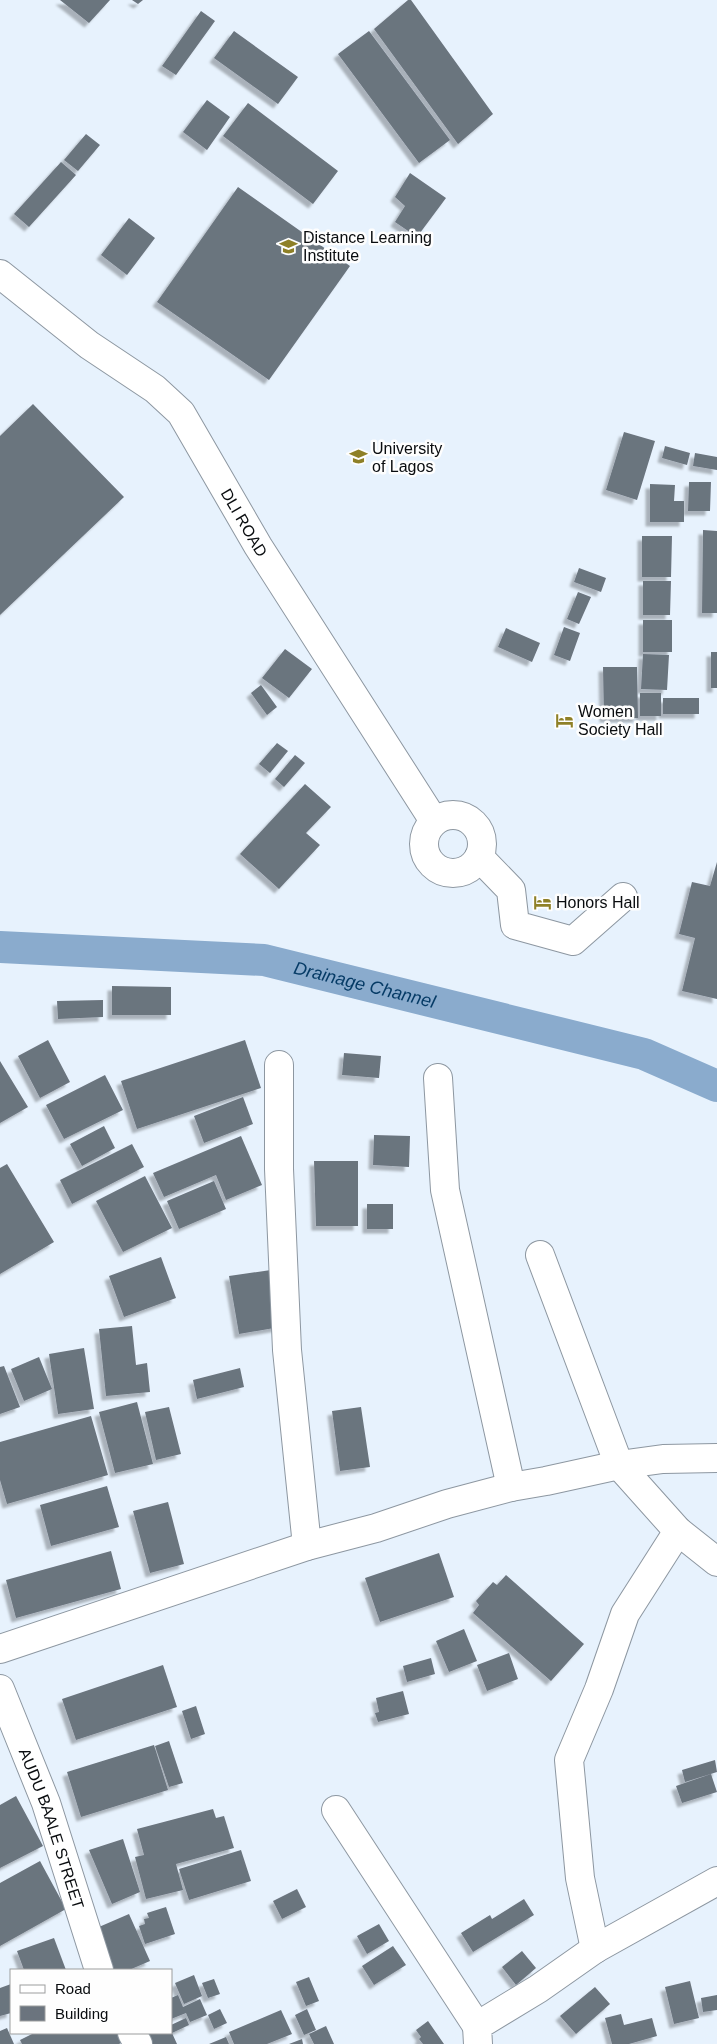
<svg xmlns="http://www.w3.org/2000/svg" width="717" height="2044" font-family="Arial,sans-serif">
<style>
.lines{fill:none;stroke-linecap:round;stroke-linejoin:round}
.canal{stroke:#8aabcd;stroke-width:32}
.building{fill:#6b747e;filter:url(#shadow)}
.minor-casing{stroke:#8d97a1;stroke-width:30}
.minor{stroke:#fff;stroke-width:28}
.labels{text-anchor:middle;dominant-baseline:central;stroke-width:5;stroke-linejoin:round;paint-order:stroke}
.poi-label{font-size:16px;fill:#090c0f;stroke:#fefefe;text-anchor:start}
.street-label{font-size:16px;fill:#090c0f;stroke:#fefefe}
.water-label{font-size:18px;font-style:italic;fill:#063b66;stroke:#fefefe}
</style>
<defs>
<filter id="shadow"><feDropShadow dx="-4.5" dy="4.5" stdDeviation="1" flood-color="#0004"/></filter>
</defs>
<rect width="100%" height="100%" fill="#e7f2fd"/>
<g class="lines">
<path class="canal" id="s1" d="M0,947L264,960L644,1054L717,1086"/>
</g>
<path class="building" d="M60,0H110L89,23Z
M132,0H143L138,4Z
M408,0H411L493,114L458,144L374,29Z
M201,11L215,21L176,75L162,66Z
M234,31L298,77L278,104L214,58Z
M369,31L450,140L419,163L338,54Z
M207,100L230,117L207,150L183,132Z
M248,103L338,171L313,204L223,136Z
M86,134L100,145L78,171L64,160Z
M61,162L76,175L29,227L14,214Z
M410,173L446,198L417,237L395,222L405,206L395,197Z
M238,187L350,266L269,380L157,302Z
M129,218L155,238L127,275L101,255Z
M33,404L124,497L0,615V436Z
M624,432L655,441L637,500L606,490Z
M665,446L690,453L687,465L662,458Z
M695,453L717,457V470L693,466Z
M689,482H711L710,511H688Z
M650,484L675,485L674,501H684V522H650Z
M703,530L717,531V613H702Z
M642,536H672L671,577H642Z
M579,568L606,578L601,592L574,582Z
M643,581H671L670,615H643Z
M578,592L591,597L579,624L567,619Z
M643,620H672V652H643Z
M564,627L580,633L570,661L554,655Z
M506,628L540,643L532,662L498,647Z
M285,649L312,669L289,698L262,678Z
M711,652H717V688H711Z
M643,654L669,655L667,690L641,689Z
M603,667H637L638,718H604Z
M261,685L277,707L267,715L251,693Z
M640,693H661V716H640Z
M663,698H699V714H663Z
M277,743L288,751L270,773L259,764Z
M295,755L305,763L284,787L275,779Z
M305,784L331,807L306,833L320,845L279,889L240,854Z
M717,862V999L682,991L695,938L679,934L692,882L710,886Z
M112,986L171,987V1015H112Z
M103,1000V1017L58,1019L57,1001Z
M48,1040L70,1082L40,1098L18,1056Z
M245,1040L261,1088L137,1129L121,1081Z
M344,1053L381,1056L379,1078L342,1075Z
M0,1061L28,1107L0,1123Z
M105,1075L123,1110L64,1139L46,1105Z
M243,1097L253,1124L204,1143L194,1116Z
M104,1126L115,1148L82,1166L70,1144Z
M374,1135L410,1136L409,1167L373,1165Z
M241,1136L262,1185L226,1200L216,1175L164,1197L153,1173Z
M132,1144L144,1167L72,1204L60,1180Z
M314,1161H358V1226H316Z
M7,1164L54,1242L0,1274V1168Z
M145,1176L172,1228L123,1252L96,1201Z
M214,1181L226,1209L179,1229L167,1201Z
M367,1204H393V1229H367Z
M161,1257L176,1298L124,1317L109,1276Z
M271,1270L280,1327L239,1334L229,1276Z
M132,1326L136,1365L147,1363L150,1392L106,1396L99,1329Z
M84,1348L94,1409L58,1414L49,1354Z
M39,1357L52,1389L24,1401L11,1369Z
M4,1366L20,1407L0,1414V1367Z
M240,1368L244,1387L197,1399L193,1380Z
M137,1402L153,1464L115,1473L99,1412Z
M169,1407L181,1454L156,1460L145,1412Z
M361,1407L370,1467L340,1471L332,1411Z
M91,1416L108,1475L7,1504L0,1480V1442Z
M107,1486L119,1527L51,1546L40,1505Z
M168,1502L184,1564L150,1573L133,1511Z
M111,1551L121,1589L16,1618L6,1580Z
M439,1553L454,1597L380,1622L365,1578Z
M506,1575L584,1644L551,1681L473,1613L479,1605L476,1601L493,1582L497,1585Z
M464,1629L477,1661L449,1672L436,1641Z
M509,1653L518,1679L487,1691L477,1665Z
M431,1658L435,1674L407,1682L403,1666Z
M163,1665L177,1707L76,1740L62,1699Z
M403,1691L409,1714L378,1722L375,1713L379,1712L376,1698Z
M196,1706L205,1734L191,1739L182,1711Z
M169,1741L183,1783L169,1787L155,1746Z
M154,1745L168,1790L81,1817L67,1772Z
M715,1760L717,1772L685,1782L682,1770Z
M711,1774L717,1792L682,1803L676,1786Z
M16,1796L43,1846L0,1868V1805Z
M213,1809L216,1818L224,1816L234,1848L176,1864L183,1890L146,1899L135,1857L144,1855L137,1829Z
M123,1839L140,1892L112,1904L89,1850Z
M241,1850L251,1881L189,1900L179,1869Z
M40,1861L66,1909L0,1946V1883Z
M297,1889L306,1907L282,1919L273,1901Z
M524,1899L534,1915L473,1952L461,1933L490,1915L492,1919Z
M166,1907L175,1934L145,1944L139,1926L145,1924L144,1919L149,1918L147,1913Z
M129,1914L150,1961L129,1970H110L92,1930Z
M379,1924L389,1941L367,1954L357,1936Z
M54,1938L66,1970H24L17,1951Z
M393,1946L406,1965L374,1985L362,1966Z
M522,1951L536,1968L516,1985L502,1967Z
M194,1975L202,1996L184,2004L175,1983Z
M309,1977L319,2001L306,2006L296,1982Z
M214,1979L220,1994L208,1998L202,1983Z
M690,1981L699,2018L674,2024L665,1987Z
M11,1984V2013L0,2016V1988Z
M595,1987L610,2004L576,2034L560,2016Z
M178,1995L183,2007L200,1999L207,2015L190,2022L186,2013L171,2019V1998Z
M717,1995V2010L703,2012L701,1998Z
M220,2009L227,2023L214,2029L208,2015Z
M307,2009L316,2030L304,2035L295,2015Z
M281,2010L292,2034L267,2044H234L229,2032Z
M621,2014L624,2025L652,2018L657,2036L629,2044H612L605,2018Z
M186,2018L189,2025L172,2033L177,2044H147L142,2033H171V2025Z
M428,2021L444,2044H423L419,2039L421,2037L416,2030Z
M326,2026L334,2044H314L309,2034Z
M7,2028L14,2044H0V2031Z
M34,2033H122L126,2040L119,2044H22L20,2040Z
M226,2037L229,2044H209Z
M302,2039L303,2044H289Z"/>
<g class="lines">
<defs>
<g id="minor">
<path id="s2" d="M0,274L89,345L155,389L181,413L258,546L434,821"/>
<circle cx="453" cy="844" r="29"/>
<path d="M479,857L511,890L515,925L573,941L623,897"/>
<path d="M279,1065V1169L287,1350L307,1546"/>
<path d="M438,1078L445,1190L511,1487"/>
<path d="M540,1255L619,1465L678,1531L717,1562"/>
<path d="M0,1649L307,1546L376,1528L447,1504L511,1487L546,1481L619,1465L663,1459L717,1458"/>
<path id="s3" d="M0,1689L46,1803L99,1970"/>
<path d="M336,1810L477,2026"/>
<path d="M595,1949L580,1878L569,1760L599,1689L625,1614L678,1531"/>
<path d="M132,2033L138,2044"/>
<path d="M478,2044L477,2026L538,1989L595,1949L717,1881"/>
</g>
</defs>
<use href="#minor" class="minor-casing"/>
<use href="#minor" class="minor"/>
</g>
<defs>
<symbol id="school-bare" viewBox="-9 -9 18 18"><path d="M0-5L7-2L0 1L-7-2ZM-4 1L0 2.5L4 1V4Q0 6-4 4Z" fill="#8e8027" stroke="#fefefe" stroke-width="2.5" paint-order="stroke"/></symbol>
<symbol id="university-bare" viewBox="-9 -9 18 18"><path d="M0-5L7-2L0 1L-7-2ZM-4 1L0 2.5L4 1V4Q0 6-4 4Z" fill="#8e8027" stroke="#fefefe" stroke-width="2.5" paint-order="stroke"/></symbol>
<symbol id="hotel-bare" viewBox="-9 -9 18 18"><path d="M-6-4.5h1.5V1H6V5H4.5V3h-9V5H-6ZM-4 0a1.8 1.8 0 1 1 3.6 0ZM.5 0V-2.5h3Q6-2.5 6 0Z" fill="#8e8027" stroke="#fefefe" stroke-width="2.5" paint-order="stroke"/></symbol>
</defs>
<g fill-rule="evenodd">
<use href="#school-bare" x="276" y="234" width="25" height="25"/>
<use href="#university-bare" x="346" y="444" width="25" height="25"/>
<use href="#hotel-bare" x="552" y="708" width="25" height="25"/>
<use href="#hotel-bare" x="530" y="890" width="25" height="25"/>
</g>
<g class="labels">
<g class="poi-label">
<text x="303" y="237">Distance Learning<tspan x="303" dy="18">Institute</tspan></text>
<text x="372" y="448">University<tspan x="372" dy="18">of Lagos</tspan></text>
<text x="578" y="711">Women<tspan x="578" dy="18">Society Hall</tspan></text>
<text x="556" y="902">Honors Hall</text>
</g>
<g class="street-label">
<text stroke="none"><textPath href="#s2" startOffset="355">DLI ROAD</textPath></text>
<text stroke="none"><textPath href="#s3" startOffset="149">AUDU BAALE STREET</textPath></text>
</g>
<g class="water-label">
<text stroke="none"><textPath href="#s1" startOffset="368">Drainage Channel</textPath></text>
</g>
</g>
<rect x="10" y="1969" width="162" height="65" fill="#fefefe" stroke="#9c9d9e"/>
<rect x="20" y="1985" width="25" height="8" fill="#ffffff" stroke="#9c9d9e"/>
<text x="55" y="1994" font-size="15" fill="#090c0f">Road</text>
<rect x="20" y="2006" width="25" height="15" fill="#6b747e" stroke="#9c9d9e"/>
<text x="55" y="2019" font-size="15" fill="#090c0f">Building</text>
</svg>
